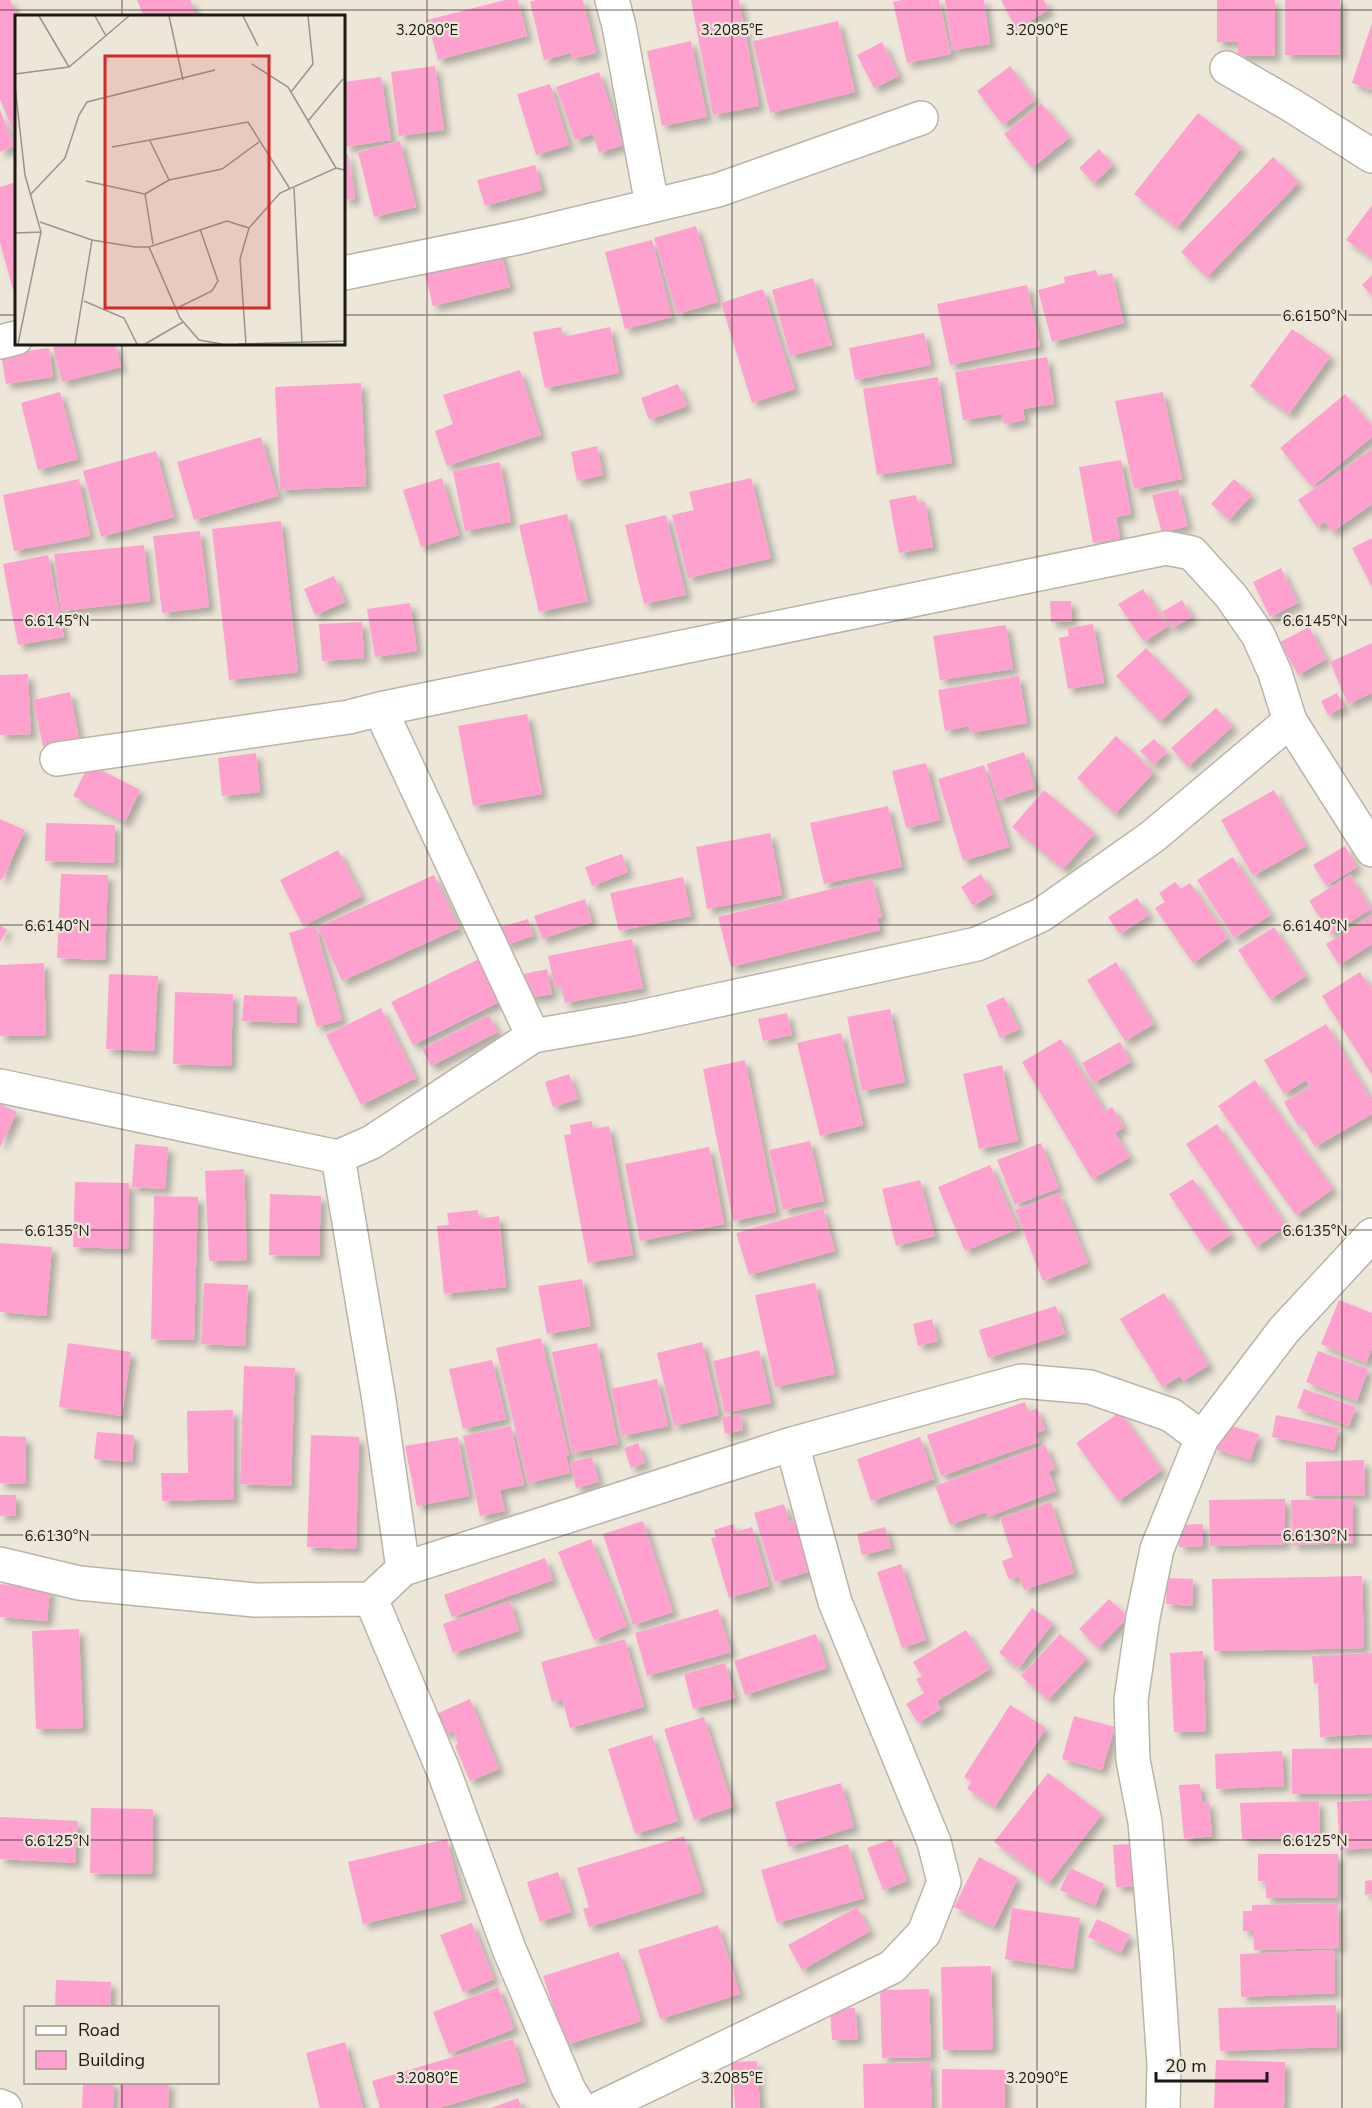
<svg xmlns="http://www.w3.org/2000/svg" width="1372" height="2108" font-family="'Nunito Sans',sans-serif">
<style>
.building{fill:#fea1cf;filter:url(#shadow)}
.lines{fill:none;stroke-linecap:round;stroke-linejoin:round}
.minor-casing{stroke:#bab4a8;stroke-width:36}
.minor{stroke:#fff;stroke-width:33}
.ticks{fill:none;stroke:#1b1914;stroke-width:1.5;stroke-opacity:0.45}
.inset-road{fill:none;stroke:#99958b;stroke-width:1.5}
.view{fill:#d62828;fill-opacity:0.15;stroke:#d62828;stroke-width:3}
.inset-edge{fill:none;stroke:#1b1914;stroke-width:3}
.ticks-label{font-size:15px;text-anchor:middle;fill:#1b1914;stroke:#ede7da;stroke-width:4.5;stroke-linejoin:round;paint-order:stroke}
</style>
<defs>
<filter id="shadow"><feDropShadow dx="5.5" dy="5.5" stdDeviation="3" flood-color="#0004"/></filter>
</defs>
<rect width="100%" height="100%" fill="#ede7da"/>
<path class="building" d="M0,0H10L17,16L16,138L0,99Z
M137,0H190L196,16H144Z
M505,0H518L527,36L438,60L427,20Z
M536,0H583L596,53L572,59L571,53L544,60L530,2Z
M691,0H739L759,106L713,115Z
M901,0H939L951,54L907,63L893,2Z
M945,0H984L990,44L952,50Z
M1001,0H1044L1049,10L1016,29Z
M1217,0H1275V56H1238V42H1217Z
M1285,0H1340V55H1285Z
M838,21L855,92L770,113L753,41Z
M1372,23V90L1352,83Z
M691,41L707,117L662,126L647,51Z
M882,42L899,76L874,88L857,55Z
M435,66L444,130L399,136L391,72Z
M1010,66L1035,100L1003,125L977,91Z
M599,72L623,145L599,153L593,134L575,140L556,87Z
M381,77L391,140L345,147L344,82Z
M550,84L569,145L536,155L517,94Z
M1041,103L1070,137L1032,168L1004,134Z
M0,110L15,146L0,152Z
M1198,113L1242,147L1177,228L1134,194Z
M400,141L416,207L374,217L358,152Z
M1099,149L1113,165L1094,183L1079,168Z
M344,154H348L355,199L344,200Z
M1273,157L1299,182L1207,277L1181,252Z
M535,165L542,190L485,206L477,180Z
M16,182V288L13,289L0,243V187Z
M1372,205V258L1346,240Z
M696,226L718,302L677,314L654,238Z
M652,240L672,317L625,329L605,252Z
M499,246L510,287L433,306L423,265Z
M1096,270L1098,276L1112,273L1124,323L1052,342L1038,290L1065,283L1064,277Z
M1372,275V296L1362,285Z
M813,278L832,345L790,356L772,290Z
M1027,285L1040,346L950,365L937,304Z
M763,289L795,389L752,403L721,303Z
M561,327L563,337L610,327L619,373L545,388L533,332Z
M1292,329L1331,356L1289,414L1250,386Z
M924,333L931,365L855,380L849,348Z
M66,344H115L121,367L62,382L53,347Z
M49,348L53,377L6,384L1,354Z
M1047,357L1054,404L1023,409L1025,420L1004,424L1002,414L963,420L955,372Z
M520,370L541,435L447,466L435,431L453,424L443,395Z
M938,377L952,463L877,475L863,389Z
M361,383L366,486L280,490L275,387Z
M678,384L687,406L649,420L641,398Z
M60,392L78,459L38,470L21,403Z
M1163,392L1182,479L1134,489L1115,401Z
M1345,394L1372,426V437L1312,487L1280,448Z
M261,437L278,496L194,520L177,462Z
M597,446L603,475L577,481L571,452Z
M1372,449V504L1332,532L1325,522L1317,527L1298,500Z
M156,451L174,517L101,537L83,471Z
M1121,460L1131,514L1116,517L1120,539L1093,543L1079,467Z
M500,462L511,522L465,531L453,471Z
M442,478L459,535L421,547L403,490Z
M751,478L771,558L688,578L672,515L694,510L689,492Z
M79,479L90,536L14,551L3,495Z
M1234,479L1252,495L1229,520L1211,504Z
M1178,489L1188,526L1162,533L1152,495Z
M916,495L918,503L925,502L933,547L899,553L889,500Z
M567,514L588,601L539,612L519,525Z
M666,515L686,595L644,604L625,525Z
M281,521L298,672L229,680L212,529Z
M200,531L209,607L162,613L153,536Z
M1372,538V587L1352,548Z
M144,545L150,601L61,611L54,554Z
M48,555L64,637L18,645L3,564Z
M1281,568L1298,603L1270,617L1253,582Z
M334,576L345,602L315,615L304,589Z
M1143,589L1168,626L1144,642L1118,604Z
M1182,600L1192,617L1172,628L1162,612Z
M1050,601H1071L1072,621L1051,622Z
M410,603L417,651L375,657L367,609Z
M362,622L364,658L322,661L319,624Z
M1093,624L1104,683L1068,689L1059,638L1069,636L1067,628Z
M1006,625L1013,669L940,680L933,636Z
M1309,627L1326,659L1298,675L1280,642Z
M1372,643V693L1348,704L1330,662Z
M1146,648L1190,693L1160,722L1116,676Z
M28,674L31,734L0,735V675Z
M1019,676L1027,723L970,733L969,726L945,731L938,690Z
M70,692L79,739L43,746L33,700Z
M1337,693L1344,707L1328,715L1321,701Z
M1216,708L1233,726L1188,767L1171,748Z
M527,714L542,794L473,806L458,726Z
M1116,736L1154,772L1115,814L1077,778Z
M1154,739L1167,752L1154,765L1140,751Z
M1024,752L1035,788L998,800L987,764Z
M256,753L260,792L222,796L218,758Z
M926,763L940,820L906,828L892,771Z
M89,764L140,790L125,822L73,796Z
M984,765L1009,847L963,861L938,779Z
M1044,790L1095,833L1063,869L1012,827Z
M1274,790L1306,846L1253,876L1221,820Z
M888,806L902,867L824,884L810,823Z
M0,819L25,830L2,880L0,879Z
M46,823L115,825L114,863L45,861Z
M770,833L782,895L707,909L696,847Z
M1345,846L1357,867L1326,886L1313,865Z
M338,850L362,896L303,926L280,880Z
M622,854L628,872L592,886L585,867Z
M1233,857L1271,915L1234,938L1197,880Z
M61,874L108,875L105,960L57,958Z
M981,874L993,894L973,906L961,887Z
M434,875L459,928L342,981L318,927Z
M1350,875L1371,909L1331,934L1309,901Z
M683,877L691,916L619,931L610,893Z
M872,879L882,917L877,918L880,930L731,967L718,917Z
M1175,882L1181,889L1190,883L1228,938L1193,963L1155,908L1165,902L1159,893Z
M1137,898L1149,915L1120,934L1108,917Z
M585,899L592,922L542,939L534,916Z
M1372,915V944L1339,965L1326,944Z
M528,919L533,936L506,945L500,927Z
M0,925L7,930L0,942Z
M315,925L342,1020L317,1027L289,933Z
M1274,927L1306,976L1270,999L1238,950Z
M632,939L643,988L565,1003L561,986L555,987L548,956Z
M481,958L503,1000L413,1045L391,1002Z
M1116,962L1154,1024L1125,1041L1087,980Z
M44,963L46,1035L0,1036V965Z
M547,969L552,994L529,998L524,974Z
M1360,972L1372,990V1075L1322,996Z
M109,974L158,976L154,1051L106,1049Z
M175,992L233,994L231,1066L173,1064Z
M244,995L297,997V1023L242,1021Z
M1004,997L1019,1029L1000,1038L986,1005Z
M381,1008L416,1078L361,1105L326,1035Z
M890,1009L905,1082L862,1091L847,1017Z
M787,1013L792,1035L763,1041L758,1019Z
M489,1015L498,1032L431,1066L422,1049Z
M1326,1024L1372,1101V1114L1315,1147L1301,1124L1298,1126L1284,1102L1310,1087L1306,1080L1284,1094L1264,1060Z
M841,1033L863,1125L820,1136L797,1043Z
M1061,1039L1105,1111L1112,1107L1124,1127L1115,1133L1130,1157L1092,1179L1022,1062Z
M1120,1042L1131,1062L1093,1083L1082,1063Z
M745,1060L776,1212L733,1221L703,1069Z
M1002,1065L1018,1141L979,1149L963,1074Z
M569,1074L578,1099L553,1107L545,1082Z
M1255,1080L1333,1189L1296,1215L1218,1106Z
M0,1104L17,1112L0,1147Z
M592,1121L593,1129L609,1126L633,1255L588,1263L564,1135L571,1134L570,1125Z
M1217,1124L1287,1226L1256,1247L1186,1144Z
M810,1141L824,1201L783,1210L769,1150Z
M1041,1143L1059,1188L1015,1205L997,1160Z
M135,1144L168,1147L165,1189L132,1187Z
M709,1147L724,1224L640,1241L625,1164Z
M990,1165L1018,1229L965,1251L938,1187Z
M244,1169L247,1260L209,1261L205,1171Z
M1193,1179L1231,1235L1207,1251L1169,1194Z
M920,1180L935,1236L896,1246L882,1189Z
M75,1182L129,1183L128,1249L73,1247Z
M1059,1193L1088,1263L1043,1281L1015,1210Z
M270,1194L321,1196L319,1256L269,1255Z
M154,1196L198,1197L194,1340L151,1339Z
M823,1208L835,1251L749,1275L736,1233Z
M478,1210L479,1219L499,1216L506,1287L444,1294L437,1226L449,1225L447,1213Z
M0,1243L52,1247L46,1316L0,1312Z
M582,1279L591,1326L547,1334L538,1286Z
M204,1283L248,1285L245,1346L201,1344Z
M815,1283L835,1374L775,1387L755,1295Z
M1164,1293L1209,1365L1183,1381L1180,1376L1162,1387L1120,1319Z
M1339,1300L1372,1313V1348L1366,1363L1321,1344Z
M1056,1306L1065,1334L988,1358L979,1330Z
M932,1319L938,1341L918,1346L913,1324Z
M541,1338L569,1455L566,1456L570,1473L528,1483L496,1348Z
M702,1342L719,1415L674,1426L657,1353Z
M68,1343L131,1352L122,1416L59,1407Z
M597,1343L618,1444L572,1453L552,1352Z
M759,1350L771,1403L725,1413L713,1361Z
M1318,1351L1368,1369L1357,1401L1306,1382Z
M492,1360L506,1419L463,1429L449,1369Z
M244,1366L295,1368L291,1486L240,1484Z
M657,1379L668,1426L622,1436L611,1389Z
M1304,1389L1356,1407L1349,1426L1297,1408Z
M1025,1402L1028,1412L1037,1408L1045,1430L1036,1433L1039,1442L941,1476L927,1435Z
M233,1410L234,1499L162,1501L161,1473H188L187,1411Z
M1120,1412L1162,1470L1118,1501L1076,1443Z
M741,1414L743,1430L725,1434L722,1417Z
M1276,1415L1339,1428L1334,1450L1272,1437Z
M1221,1423L1259,1434L1250,1460L1213,1448Z
M511,1426L524,1485L500,1490L505,1511L480,1516L463,1436Z
M97,1432L134,1435L132,1462L94,1459Z
M311,1435L359,1437L356,1549L307,1547Z
M0,1436L26,1437L25,1484L0,1483Z
M458,1437L469,1496L417,1506L405,1446Z
M920,1437L934,1479L871,1501L857,1459Z
M638,1443L645,1463L631,1468L624,1448Z
M1045,1445L1055,1469L1049,1471L1056,1491L988,1517L986,1512L950,1525L935,1486Z
M592,1457L599,1482L576,1488L570,1462Z
M1364,1460L1365,1495L1306,1496V1462Z
M0,1495H16V1515L0,1516Z
M1285,1499V1544L1210,1546L1209,1500Z
M1353,1499V1543L1292,1545L1291,1500Z
M1051,1502L1074,1573L1024,1590L1019,1576L1009,1580L1002,1561L1013,1557L1000,1518Z
M784,1504L790,1523L803,1519L818,1569L775,1582L754,1513Z
M643,1521L673,1612L633,1625L603,1534Z
M733,1524L736,1532L752,1527L769,1586L729,1598L711,1538L716,1537L714,1530Z
M1203,1524V1546L1179,1547L1178,1525Z
M885,1527L891,1548L862,1555L857,1534Z
M591,1539L627,1626L594,1640L558,1552Z
M545,1558L553,1580L452,1617L444,1595Z
M901,1564L926,1640L902,1648L877,1572Z
M1362,1576L1364,1648L1214,1651L1212,1579Z
M1167,1578L1193,1579L1192,1606L1166,1604Z
M0,1584L50,1589L47,1621L0,1617Z
M1109,1599L1128,1617L1098,1648L1079,1629Z
M510,1601L519,1631L453,1653L443,1624Z
M1032,1608L1053,1623L1019,1668L999,1653Z
M718,1609L731,1652L647,1676L635,1633Z
M79,1629L83,1728L36,1729L32,1631Z
M966,1630L990,1669L937,1701L941,1709L918,1723L906,1704L924,1693L916,1679L922,1676L913,1662Z
M816,1634L827,1668L745,1695L734,1661Z
M1060,1634L1087,1658L1048,1700L1021,1676Z
M625,1639L644,1707L570,1728L562,1699L552,1702L541,1662Z
M1203,1651L1206,1731L1174,1732L1170,1653Z
M1372,1653V1734L1320,1737L1318,1683L1314,1684L1312,1656Z
M725,1663L735,1698L693,1709L684,1674Z
M470,1699L499,1769L470,1781L455,1746L458,1744L453,1731L445,1734L436,1714Z
M1010,1705L1046,1728L995,1807L967,1789L971,1782L964,1777Z
M1074,1716L1115,1727L1102,1770L1062,1759Z
M704,1717L733,1807L694,1820L664,1729Z
M652,1735L678,1821L635,1834L608,1749Z
M1372,1748V1793L1292,1794V1749Z
M1282,1751L1284,1786L1216,1789L1215,1754Z
M1048,1773L1102,1814L1049,1883L994,1842Z
M841,1783L854,1827L789,1847L775,1802Z
M1200,1784L1202,1803L1209,1802L1212,1836L1184,1839L1179,1785Z
M1372,1800V1848L1340,1850L1337,1802Z
M1319,1801L1320,1837L1242,1839L1240,1803Z
M91,1808L153,1809L152,1874L90,1873Z
M0,1817L78,1821L75,1863L0,1859Z
M684,1836L702,1892L589,1927L583,1909L589,1907L577,1868Z
M447,1839L462,1900L363,1924L348,1862Z
M892,1839L907,1881L883,1890L867,1848Z
M848,1844L864,1898L777,1923L761,1870Z
M1132,1844L1135,1886L1116,1887L1113,1845Z
M1258,1854H1338V1898H1266V1881H1258Z
M979,1857L1018,1878L994,1927L954,1907Z
M1070,1868L1104,1884L1095,1906L1060,1890Z
M558,1872L571,1912L540,1922L527,1882Z
M1372,1880V1894L1365,1895V1881Z
M1338,1903L1339,1948L1254,1950L1253,1931H1243V1911H1252V1905Z
M857,1907L870,1931L802,1970L788,1945Z
M1012,1908L1080,1918L1073,1969L1005,1959Z
M1097,1919L1130,1935L1121,1953L1088,1937Z
M472,1923L494,1979L463,1992L440,1935Z
M718,1925L740,1994L660,2019L638,1950Z
M1334,1950L1335,1993L1241,1997L1240,1954Z
M619,1952L641,2021L566,2045L543,1976Z
M991,1966L993,2049L943,2050L941,1967Z
M56,1980L111,1982L110,2008H55Z
M498,1987L514,2029L449,2054L433,2012Z
M929,1989L931,2057L882,2058L880,1990Z
M1336,2005L1337,2047L1220,2051L1218,2008Z
M855,2008L858,2039L832,2040L830,2009Z
M513,2039L526,2082L439,2108H380L372,2081Z
M345,2042L363,2108H320L306,2053Z
M1216,2060L1285,2062L1284,2108H1214Z
M757,2061L760,2108H735L732,2062Z
M930,2062L932,2108H864L863,2064Z
M942,2069L1005,2070V2108H942Z
M83,2082H114L113,2108H82Z
M120,2082H169L168,2108H120Z
M518,2098L522,2108H491Z"/>
<g class="lines">
<defs>
<path id="minor" d="M612,0L619,26L652,205
M1227,68L1291,105L1372,156
M344,273L521,237L718,190L921,118
M0,342L16,338
M380,709L533,1036
M57,759L349,717L380,709L1166,548L1192,553L1231,596L1258,635L1275,673L1290,721L1372,850
M0,1086L338,1157L379,1400L403,1569
M338,1157L372,1142L533,1036L631,1019L977,944L1041,915L1152,837L1290,721
M0,1564L79,1583L255,1600L371,1599L403,1569L792,1444L1021,1381L1090,1387L1171,1415L1202,1438
M371,1599L444,1772L509,1949L569,2090L580,2108
M0,2106L5,2108
M600,2108L892,1967L924,1933L944,1882L934,1842L835,1602L792,1444
M1163,2108L1164,2065L1157,1962L1145,1822L1133,1760L1131,1700L1143,1617L1157,1549L1202,1438L1284,1330L1372,1235"/>
</defs>
<use href="#minor" class="minor-casing"/>
<use href="#minor" class="minor"/>
</g>
<path class="ticks" d="M122,0V16M427,0V2108M732,0V2108M1037,0V2108M1342,0V2108M0,10H1372M0,315H16M344,315H1372M122,344V2008M0,620H1372M0,925H1372M0,1230H1372M0,1535H1372M0,1840H1372M122,2082V2108"/>
<g transform="translate(15 15)">
<rect width="330" height="330" fill="#ede7da"/>
<path class="inset-road" d="M24,1L54,52M80,1L91,21M154,1L168,65M228,1L243,31M237,49L273,72L321,153M0,59L54,52L114,1M0,71L10,160L26,217L3,329M276,77L298,49L293,1M293,106L328,64M135,126L154,165M97,132L233,107L275,174M71,166L130,179L138,229M279,173L287,328M16,179L50,143L64,100L72,87L200,55M130,179L154,165L207,154L244,127M25,207L77,225L120,232H134L212,206L234,213M0,218L26,217M134,232L165,303L184,325L207,329M69,286L109,303L122,329M160,294L197,276L203,266L185,214M60,329L77,225M130,329L168,307M223,329L330,326M231,329L225,244L234,213L265,178L321,153L330,155"/>
<path class="view" d="M90,41H254V293H90Z"/>
<rect width="330" height="330" class="inset-edge"/>
</g>
<g class="ticks-label">
<text x="427" y="35">3.2080°E</text>
<text x="732" y="35">3.2085°E</text>
<text x="1037" y="35">3.2090°E</text>
<text x="1315" y="321">6.6150°N</text>
<text x="57" y="626">6.6145°N</text>
<text x="1315" y="626">6.6145°N</text>
<text x="57" y="931">6.6140°N</text>
<text x="1315" y="931">6.6140°N</text>
<text x="57" y="1236">6.6135°N</text>
<text x="1315" y="1236">6.6135°N</text>
<text x="57" y="1541">6.6130°N</text>
<text x="1315" y="1541">6.6130°N</text>
<text x="57" y="1846">6.6125°N</text>
<text x="1315" y="1846">6.6125°N</text>
<text x="427" y="2083">3.2080°E</text>
<text x="732" y="2083">3.2085°E</text>
<text x="1037" y="2083">3.2090°E</text>
</g>
<rect x="24" y="2006" width="195" height="78" fill="#ede7da" stroke="#99958b" stroke-width="1.5"/>
<rect x="36" y="2026" width="30" height="9" fill="#ffffff" stroke="#99958b" stroke-width="1.5"/>
<text x="78" y="2036" font-size="18" fill="#1b1914">Road</text>
<rect x="36" y="2051" width="30" height="18" fill="#fea1cf" stroke="#99958b" stroke-width="1.5"/>
<text x="78" y="2066" font-size="18" fill="#1b1914">Building</text>
<path d="M1156 2072v9h111v-9" fill="none" stroke="#1b1914" stroke-width="3"/>
<text x="1165" y="2072" font-size="18" fill="#1b1914" stroke="#ede7da" stroke-width="4.5" paint-order="stroke">20 m</text>
</svg>
